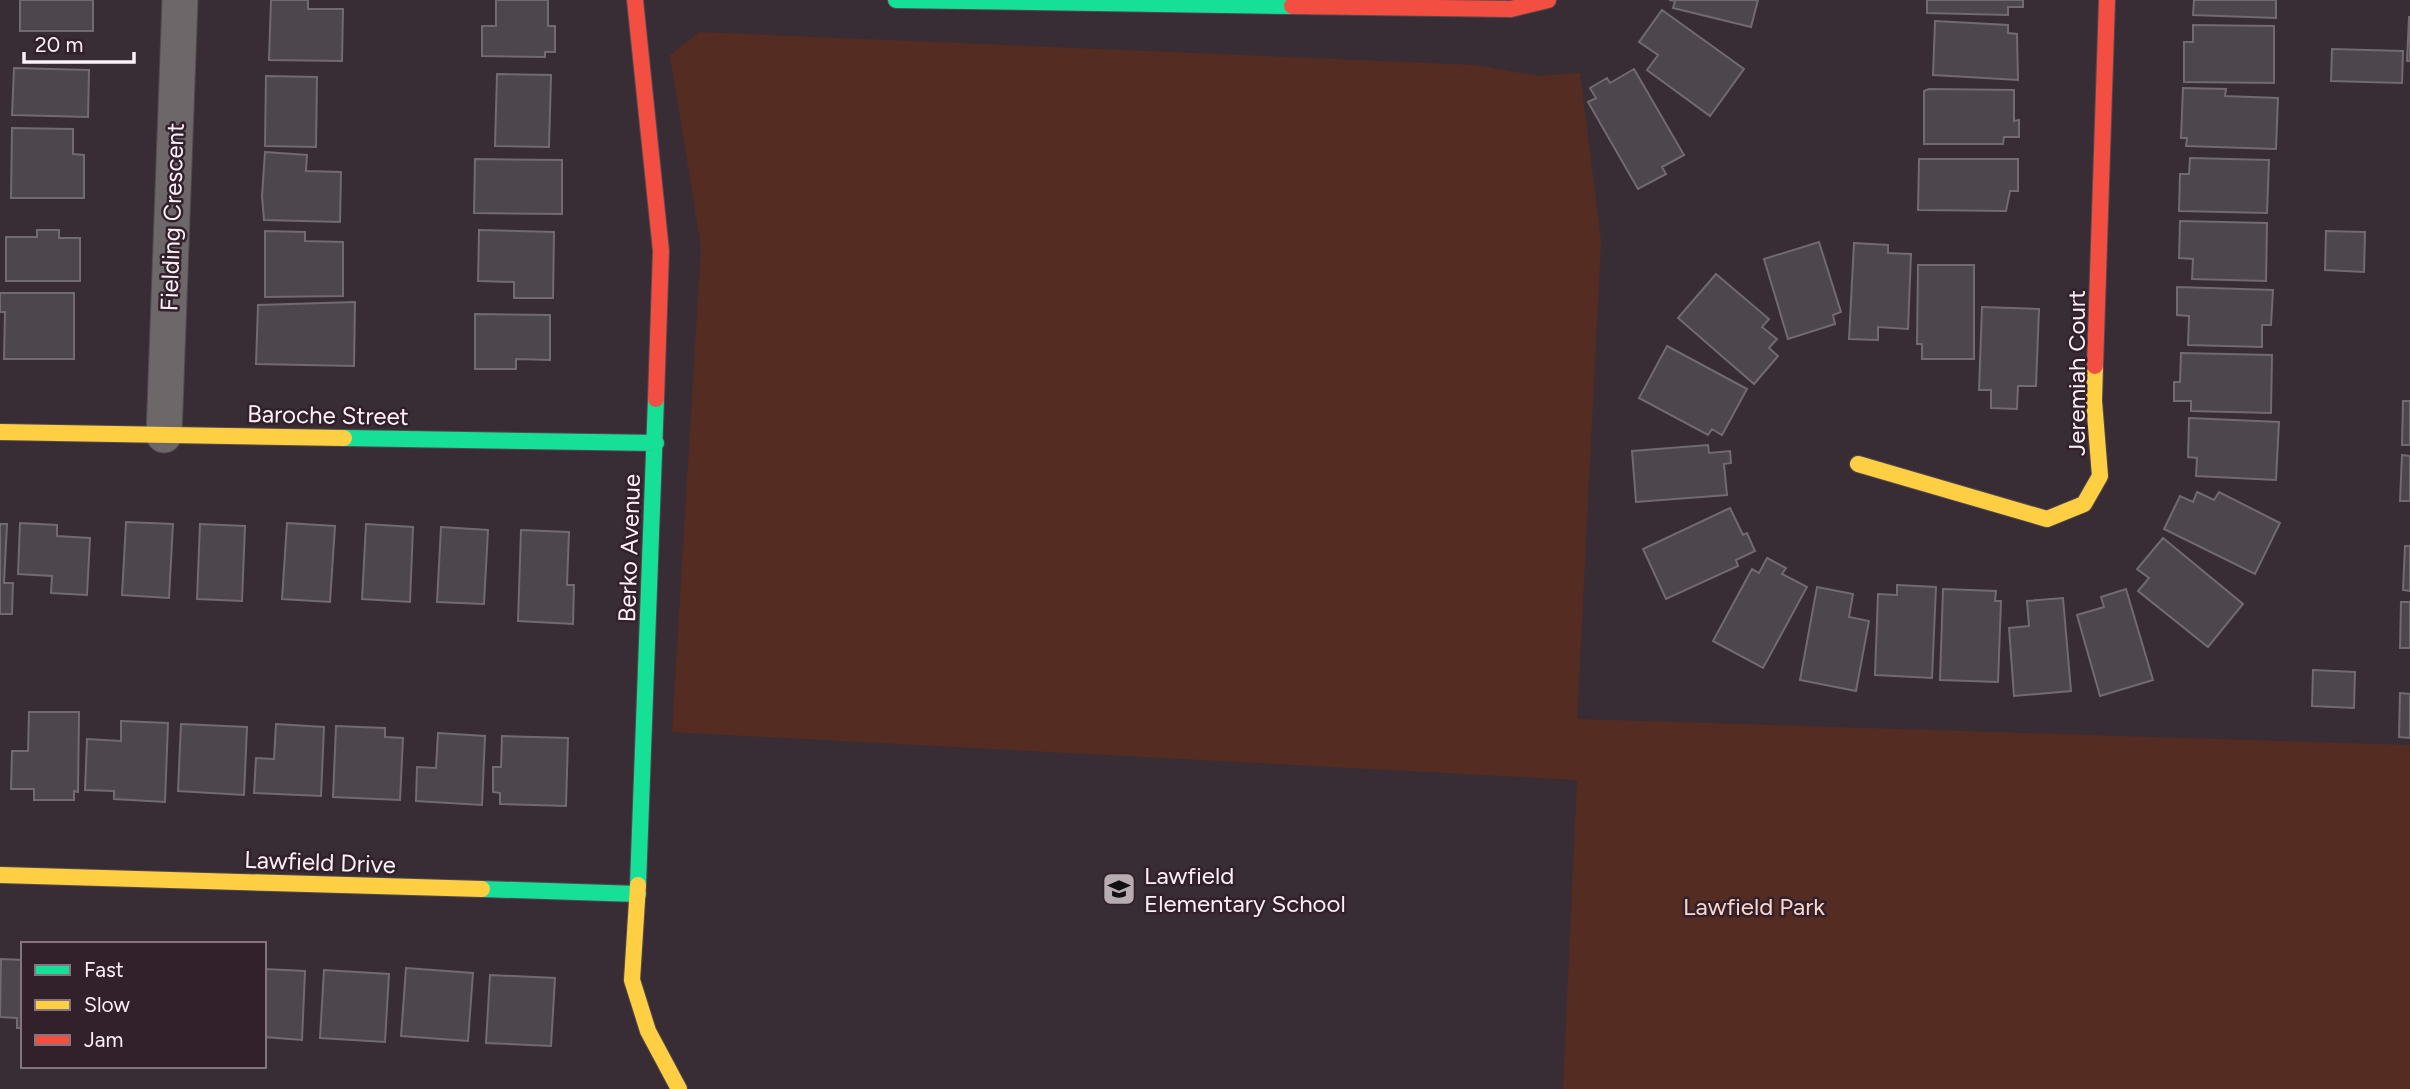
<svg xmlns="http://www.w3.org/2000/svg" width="2410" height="1089" font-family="Figtree,sans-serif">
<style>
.green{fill:#552c22}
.building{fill:#4d464d;stroke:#716a70;stroke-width:2}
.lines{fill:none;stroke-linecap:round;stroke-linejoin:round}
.street-casing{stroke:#53494f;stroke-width:37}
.fast-casing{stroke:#53494f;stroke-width:18}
.slow-casing{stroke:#53494f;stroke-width:18}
.jam-casing{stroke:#53494f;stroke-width:18}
.street{stroke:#6d6769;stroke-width:35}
.fast{stroke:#16e098;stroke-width:16}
.slow{stroke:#ffcf43;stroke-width:16}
.jam{stroke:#f24e42;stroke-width:16}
.labels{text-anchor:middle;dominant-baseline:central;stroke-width:5;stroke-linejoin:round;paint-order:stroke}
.street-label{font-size:24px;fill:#fdf1f8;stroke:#32202b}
.poi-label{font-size:24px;fill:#fdf1f8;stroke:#32202b;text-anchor:start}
.park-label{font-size:24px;fill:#fbd6cb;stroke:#32202b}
</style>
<rect width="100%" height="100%" fill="#382d34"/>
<path class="green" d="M699,32L1475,65L1538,76L1580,73L1601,241L1577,719L2410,745V1089H1563L1577,780L672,732L701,247L670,55Z"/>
<path class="building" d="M20,0H93V31H20Z
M271,0H308V9H343L342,61L269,60Z
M496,0H548V26H555V52H545V57L482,56V26H496Z
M1669,0H1758L1751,27L1673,8L1675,1Z
M1927,0H2023V7H2008V15L1927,13Z
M2194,0H2276V18L2193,15Z
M1662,10L1744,69L1710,116L1647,70L1658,55L1639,42Z
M2409,17H2410V61H2407Z
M1935,21L2008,25V33L2017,34L2018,80L1933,75Z
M2193,25L2274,26V83L2184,82V42H2193Z
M2332,49L2403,51L2402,83L2331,81Z
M14,68L89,70L88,117L12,115Z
M1634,69L1684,155L1662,167L1666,174L1638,189L1588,102L1596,98L1590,88L1607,78L1610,83Z
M497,74L551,75L549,147L495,146Z
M266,76L317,77L316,147L265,146Z
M2183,88L2226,89L2225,96L2278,98L2276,149L2186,146L2187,138H2181Z
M1929,89L2014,90V121L2019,120V137H2004L2003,144H1924V91Z
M12,128L73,129V154L84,155V198H11Z
M265,152L307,155L306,171L341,172L340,222L264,220L262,196Z
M2190,158L2269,160L2267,213L2179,211L2180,174H2189Z
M475,159L562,160V214L474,213Z
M1919,159H2018V191H2010L2006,211L1918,210Z
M2180,221L2267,223L2266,281L2192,279L2193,259L2179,258Z
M37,230H59V238H80V281H6V237H37Z
M479,230L554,232L553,298H514V282L478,281Z
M265,231L305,232V241L343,242V296L265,297Z
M2326,231L2365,232L2364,272L2325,270Z
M1819,242L1841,312L1833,315L1835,324L1788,339L1764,259Z
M1854,243L1888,245V253L1911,254L1908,329L1878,327V340L1849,339Z
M1918,265H1974V359H1922V344H1917Z
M1716,274L1769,319L1762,327L1777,339L1769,348L1778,356L1754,384L1678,318Z
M2177,287L2273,290L2271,325H2262V347L2188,345L2189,316L2177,315Z
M0,293H74V359H4L5,312H0Z
M355,302L354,366L256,364L258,305Z
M1982,307L2039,309L2036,386H2018L2017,409L1991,408V390H1979Z
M475,314L550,315V360L516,359V369H475Z
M1667,346L1747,389L1722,435L1712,429L1708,435L1639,398Z
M2181,353L2272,355L2271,413L2191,411V401H2174V382H2180Z
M2403,401H2410V445H2402Z
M2189,418L2279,422L2276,480L2196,476L2197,458L2188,457Z
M1708,445L1709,453L1730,451L1731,463L1724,464L1727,495L1636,502L1632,451Z
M2402,455L2410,456V501H2400Z
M2197,492L2214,500L2219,492L2280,523L2255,574L2164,529L2180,496L2193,502Z
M1730,508L1743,535L1747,533L1755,551L1736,560L1738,566L1666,599L1643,549Z
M126,522L173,524L169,598L122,595Z
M20,523L57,525V536L90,538L87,595L51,593L52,576L18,574Z
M287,523L335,526L330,602L282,599Z
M0,524H7L4,583H13L12,614H0Z
M200,524L245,526L242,601L197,599Z
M366,524L413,527L410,602L362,599Z
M441,527L488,530L484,604L437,602Z
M521,530L569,532L567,585H574L573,624L518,621Z
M2163,538L2243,604L2208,647L2138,591L2149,578L2137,569Z
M2405,546H2410V591L2403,590Z
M1767,558L1786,568L1782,574L1807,587L1763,668L1713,641L1752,569L1759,573Z
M1897,585L1936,587L1932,678L1875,675L1878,594L1897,595Z
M1817,587L1853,594L1849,617L1869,621L1856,691L1800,680Z
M1943,589L1996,591L1995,601H2001L1998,682L1940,680Z
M2126,589L2153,680L2100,696L2077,615L2104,607L2101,597Z
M2063,598L2071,691L2014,696L2009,628L2029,626L2027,601Z
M2401,602H2410V648H2400Z
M2313,670L2355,672L2354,708L2312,706Z
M2400,693L2410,694V738L2399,737Z
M29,712H79L78,792L74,791V800H34V789H11L12,751H28Z
M121,721L168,723L165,802L114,799V791L85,790L87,739L121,741Z
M181,724L247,727L244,795L178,791Z
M276,724L324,727L321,796L254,793L256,758L274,759Z
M336,726L385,728V737L403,738L400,800L333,797Z
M438,733L485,736L482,805L416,801L417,767L436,768Z
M502,736L568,738L566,806L500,804V793L493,792V767H501Z
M1,959L23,960V1028H17V1018L0,1017Z
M406,968L473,973L468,1041L401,1036Z
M264,969L305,971L302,1040L264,1037Z
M324,970L389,974L385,1042L320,1038Z
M490,975L555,978L551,1046L486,1043Z"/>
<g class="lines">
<defs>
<path id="street" d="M164,435L180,0"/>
<path id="fast" d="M896,0L1292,6
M344,438L656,443
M638,885L656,399
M482,889L638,894"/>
<path id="slow" d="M0,432L344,438
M1858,464L2047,519L2084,504L2100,476L2094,401L2095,366
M0,875L482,889
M638,885L632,980L648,1031L679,1089"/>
<path id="jam" d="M635,0L661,251L656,399
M1292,6L1511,9L1548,0
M2095,366L2107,0"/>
</defs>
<use href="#street" class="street-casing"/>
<use href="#fast" class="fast-casing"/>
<use href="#slow" class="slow-casing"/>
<use href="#jam" class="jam-casing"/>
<use href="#street" class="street"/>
<use href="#fast" class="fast"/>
<use href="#slow" class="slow"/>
<use href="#jam" class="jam"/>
</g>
<defs>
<symbol id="school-square" viewBox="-11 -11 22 22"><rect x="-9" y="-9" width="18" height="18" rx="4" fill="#b8acb3" stroke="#32202b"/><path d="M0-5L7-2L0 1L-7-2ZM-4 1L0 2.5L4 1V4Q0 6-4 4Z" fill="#111"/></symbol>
</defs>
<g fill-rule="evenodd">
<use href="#school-square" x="1100" y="870" width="38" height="38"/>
</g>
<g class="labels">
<g class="street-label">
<text transform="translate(172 217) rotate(-88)">Fielding Crescent</text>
<text transform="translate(2076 373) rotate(-90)">Jeremiah Court</text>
<text transform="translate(328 415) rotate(1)">Baroche Street</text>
<text transform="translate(629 548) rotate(-88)">Berko Avenue</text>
<text transform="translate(320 862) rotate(2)">Lawfield Drive</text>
</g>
<g class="poi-label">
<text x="1144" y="875">Lawfield<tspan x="1144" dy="28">Elementary School</tspan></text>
</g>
<g class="park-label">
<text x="1754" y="906">Lawfield Park</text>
</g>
</g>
<rect x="21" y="942" width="245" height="126" fill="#32202b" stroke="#83747d" stroke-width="2"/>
<rect x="35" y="965" width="35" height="10" fill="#16e098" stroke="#83747d" stroke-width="2"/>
<text x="84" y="977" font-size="21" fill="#fdf1f8">Fast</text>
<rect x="35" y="1000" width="35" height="10" fill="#ffcf43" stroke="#83747d" stroke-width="2"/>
<text x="84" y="1012" font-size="21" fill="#fdf1f8">Slow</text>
<rect x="35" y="1035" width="35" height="10" fill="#f24e42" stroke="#83747d" stroke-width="2"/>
<text x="84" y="1047" font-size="21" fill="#fdf1f8">Jam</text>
<path d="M24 52v10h110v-10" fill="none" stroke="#fdf1f8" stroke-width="3.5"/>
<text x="35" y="52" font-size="21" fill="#fdf1f8" stroke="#32202b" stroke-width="5" paint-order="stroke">20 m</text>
</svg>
